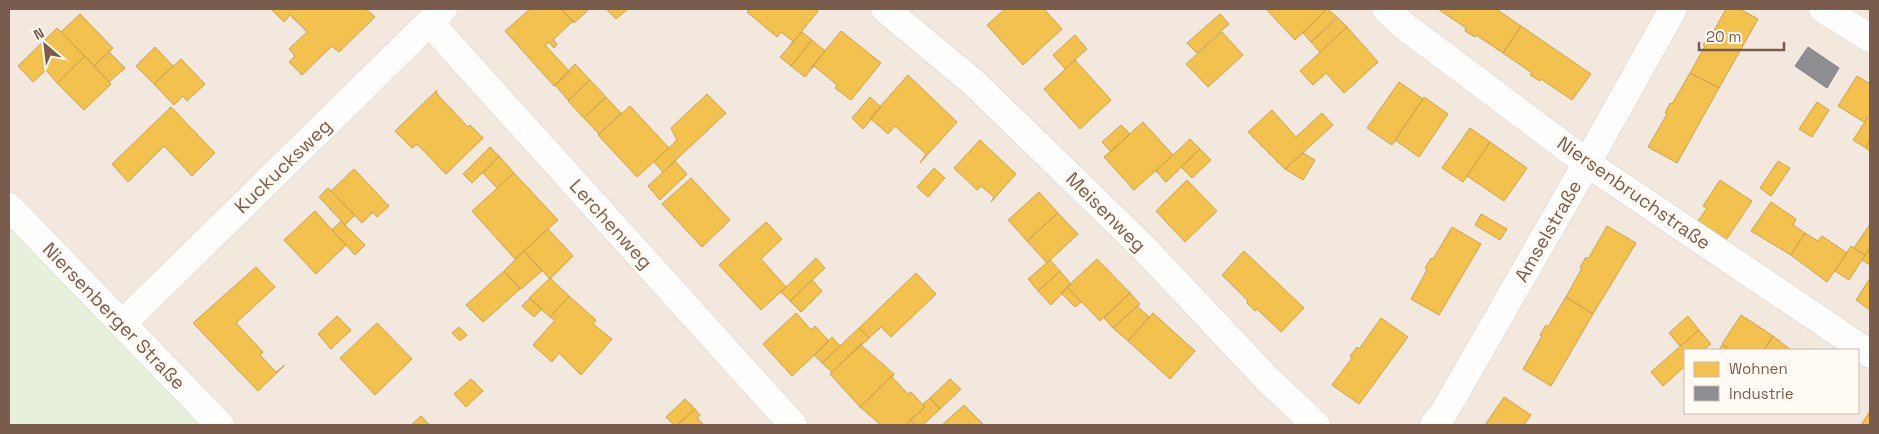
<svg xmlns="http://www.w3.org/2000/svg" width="1879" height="434" font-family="'Space Grotesk',sans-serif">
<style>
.residential{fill:#f2e8de;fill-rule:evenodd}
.green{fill:#e7f0db}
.homes{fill:#f2c14e;stroke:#cea34e}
.industry{fill:#8d8d92;stroke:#877e7d}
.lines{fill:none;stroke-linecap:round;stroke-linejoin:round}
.minor-casing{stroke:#d7d1cb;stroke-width:29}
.minor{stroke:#fefefd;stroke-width:28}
.labels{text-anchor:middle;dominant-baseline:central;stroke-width:5;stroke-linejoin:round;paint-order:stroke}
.street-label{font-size:19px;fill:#7a5c4d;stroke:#fffaf3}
</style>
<rect width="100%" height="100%" fill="#f9f5f0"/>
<path class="residential" d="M9,9H1870V425H218L9,212ZM1685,350H1858V413H1685Z"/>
<path class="green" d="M9,217L222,425H9Z"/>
<path class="homes" d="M271,9H366L375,17L339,52L332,46L302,75L289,62L295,56L289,49L307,32L290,15L284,22Z
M530,9H561L573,21L553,40L557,44L554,48L549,42L545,45L570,72L554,86L505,31Z
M561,9H589L574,23Z
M606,9H628L616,19Z
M750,9H815L818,11L789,47L793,41L781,32L777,37L747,12Z
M1005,9H1044L1062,29L1023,65L987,25Z
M1266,9H1327L1295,40Z
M1327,9L1337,17L1311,42L1303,33Z
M1438,9H1496L1521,26L1503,53L1476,35L1475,37L1465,31L1466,28Z
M1726,9H1740L1758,19L1719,88L1690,73L1705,46L1703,45L1709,35L1711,36Z
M80,14L113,48L94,66L61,32Z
M1220,14L1229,24L1197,53L1187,43Z
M1338,18L1347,27L1320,52L1311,42Z
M1521,26L1591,74L1572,100L1541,79L1540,81L1530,75L1532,73L1503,53Z
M1347,27L1378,62L1344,93L1326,73L1313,85L1300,71Z
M57,28L85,56L57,83L46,70L33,82L18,66Z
M841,31L881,63L851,100L835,88L837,85L814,66L811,68Z
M802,32L812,40L791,66L780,57Z
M1222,32L1243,55L1208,87L1186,64Z
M1075,35L1087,49L1065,69L1053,55Z
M812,40L825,51L805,77L791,66Z
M155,47L173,66L154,84L136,66Z
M109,52L125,68L109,82L94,66Z
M85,56L111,84L84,110L57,83Z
M181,59L205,84L187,101L183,96L174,105L154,84Z
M1075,60L1111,100L1080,129L1044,89Z
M575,64L590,80L568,100L555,85Z
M1690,73L1719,88L1677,163L1648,147L1667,114L1665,113L1670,103L1672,104Z
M908,75L957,122L920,163L926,154L895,126L888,134L870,118Z
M1857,76L1870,84V118L1868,117L1864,122L1838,106Z
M590,80L606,97L584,118L568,101Z
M1399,82L1423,99L1392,145L1367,128Z
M437,90L436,93L468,127L470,125L483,138L446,174L417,144L412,148L395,131Z
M707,94L726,113L663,172L654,162L677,140L671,128Z
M606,97L621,113L599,134L584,118Z
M870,97L881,107L863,129L852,118Z
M1424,97L1448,114L1419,157L1395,140Z
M1817,102L1829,110L1812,137L1799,129Z
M630,106L669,148L637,177L598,135Z
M171,107L215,153L192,176L164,146L128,182L112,164Z
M1272,110L1296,137L1322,113L1333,125L1285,169L1248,132Z
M1868,117L1870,118V141L1866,148L1853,140Z
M1143,122L1173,155L1134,190L1104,157Z
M1121,125L1130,134L1111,152L1102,142Z
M1470,128L1490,142L1463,182L1442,168Z
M1190,139L1200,149L1166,182L1156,171Z
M980,140L1016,174L991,202L994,197L981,186L977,190L954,168Z
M1870,141V151L1866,148Z
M1490,142L1527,168L1504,201L1467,176Z
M490,147L499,156L472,183L463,174Z
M1200,149L1211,160L1192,178L1181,167Z
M1303,153L1315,160L1303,180L1285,169Z
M499,156L514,173L497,188L483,173Z
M675,161L687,174L660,200L648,186Z
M1778,161L1790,168L1771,196L1760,188Z
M934,168L945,178L928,197L917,187Z
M354,169L389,206L377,217L373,212L362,223L331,191Z
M514,173L558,220L515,259L472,211Z
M691,178L730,220L702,247L662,204Z
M1187,180L1217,211L1185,242L1156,211Z
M1720,180L1752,201L1726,240L1698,221L1707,208L1703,206Z
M328,188L355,215L345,225L319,197Z
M1039,192L1058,213L1027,241L1008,220Z
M1771,202L1796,219L1793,225L1805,233L1791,255L1751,231Z
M315,211L346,245L316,274L284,240Z
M1058,213L1078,234L1047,263L1027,241Z
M1481,214L1507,229L1500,240L1475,225Z
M341,221L365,245L355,255L332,230Z
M766,222L782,239L761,259L786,287L761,310L719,265Z
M1870,224V248L1865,255L1854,248Z
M1607,226L1636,243L1593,314L1566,297L1582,268L1580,267L1586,257L1588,259Z
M1452,227L1481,244L1439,315L1411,299L1427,270L1425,268L1431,258L1433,259Z
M548,229L573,256L550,279L524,251Z
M1805,233L1818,241L1822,236L1847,253L1827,282L1791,255Z
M1851,246L1865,255L1849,280L1835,271Z
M1870,248V265L1862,260Z
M524,251L542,271L521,289L504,271Z
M1244,251L1304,308L1281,332L1257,309L1255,311L1247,303L1248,301L1222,275Z
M816,258L825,268L790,301L781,292Z
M1097,259L1130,293L1100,321L1067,287Z
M1050,260L1060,271L1038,291L1028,279Z
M256,267L275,287L236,323L263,352L260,355L276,372L285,365L258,391L193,323Z
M504,271L520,289L483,322L466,305Z
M1060,271L1071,284L1051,305L1038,291Z
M916,273L936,294L891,337L881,327L869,338L859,328Z
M550,278L569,296L550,317L529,298Z
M1870,278V310L1856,300Z
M812,280L822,291L801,312L790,301Z
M1067,287L1081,302L1075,307L1061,293Z
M1130,293L1140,304L1113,328L1104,318Z
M569,296L596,320L593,324L612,339L581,375L559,353L552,362L533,345L555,320L550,317Z
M1566,297L1593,314L1551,386L1523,369L1542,336L1540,335L1546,325L1548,327Z
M530,298L542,309L534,317L522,306Z
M1137,306L1149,317L1128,341L1113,328Z
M796,313L811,330L815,326L829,341L792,376L763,344Z
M1153,313L1195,351L1170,379L1128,341Z
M1741,315L1773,336L1764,350H1731L1722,344Z
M337,316L351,330L331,349L318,334Z
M1688,316L1699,330L1680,346L1669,333Z
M1381,318L1408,337L1359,404L1332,385L1352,358L1350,356L1357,347L1359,349Z
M377,323L412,359L375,395L340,358Z
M459,327L467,335L460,341L452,333Z
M859,328L869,338L832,372L822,363Z
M1699,330L1711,344L1703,350H1685V366L1663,386L1651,372Z
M1773,336L1791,350H1764Z
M832,337L840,346L822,363L814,355Z
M863,342L861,345L894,374L860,407L830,374Z
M1722,345L1731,350H1719Z
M894,374L892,377L908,394L911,392L925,407L905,425H881L860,407Z
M471,379L483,391L466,407L454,394Z
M950,379L961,389L940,409L930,398Z
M1504,397L1531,415L1524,425H1485Z
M930,398L940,409L923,425H915L910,420L925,407L923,404Z
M685,399L695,409L677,425H674L666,417Z
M964,405L984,425H942Z
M695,409L700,415L697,418L704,425H677Z
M1870,411V425H1861Z
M421,416L430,425H411Z
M910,420L915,425H905Z"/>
<path class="industry" d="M1808,47L1839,68L1827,88L1795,66Z"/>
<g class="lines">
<defs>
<path id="minor" d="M885,9L973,82L1143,247L1268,380L1316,425
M1386,9L1403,25L1587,163L1870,354
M1823,9L1870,38
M430,23L793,425
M9,207L220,425
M123,323L443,9
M1434,425L1446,409L1587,163L1673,9"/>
</defs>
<use href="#minor" class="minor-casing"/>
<use href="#minor" class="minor"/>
</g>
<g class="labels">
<g class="street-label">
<text transform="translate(283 166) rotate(-44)">Kuckucksweg</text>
<text transform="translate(1634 193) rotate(35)">Niersenbruchstraße</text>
<text transform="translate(1106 212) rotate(45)">Meisenweg</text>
<text transform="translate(611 224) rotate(48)">Lerchenweg</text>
<text transform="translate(1548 231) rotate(-60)">Amselstraße</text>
<text transform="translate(114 316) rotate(46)">Niersenberger Straße</text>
</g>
</g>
<rect width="1879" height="434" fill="none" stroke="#7a5c4d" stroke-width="20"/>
<rect x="1684" y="349" width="175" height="65" fill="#fffaf3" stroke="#cabbb1"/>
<rect x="1694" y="362" width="25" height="15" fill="#f2c14e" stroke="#cabbb1"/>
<text x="1729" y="374" font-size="15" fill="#7a5c4d">Wohnen</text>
<rect x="1694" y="386" width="25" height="15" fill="#8d8d92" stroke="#cabbb1"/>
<text x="1729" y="399" font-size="15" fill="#7a5c4d">Industrie</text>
<g transform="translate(45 45) rotate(332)" stroke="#fffaf3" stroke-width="4" paint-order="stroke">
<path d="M0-4L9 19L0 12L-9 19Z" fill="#7a5c4d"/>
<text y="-8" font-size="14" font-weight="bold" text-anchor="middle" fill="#7a5c4d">N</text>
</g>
<path d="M1699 42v8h85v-8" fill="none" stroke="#7a5c4d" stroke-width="2.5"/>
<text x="1706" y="42" font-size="15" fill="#7a5c4d" stroke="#fffaf3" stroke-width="4" paint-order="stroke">20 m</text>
</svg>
